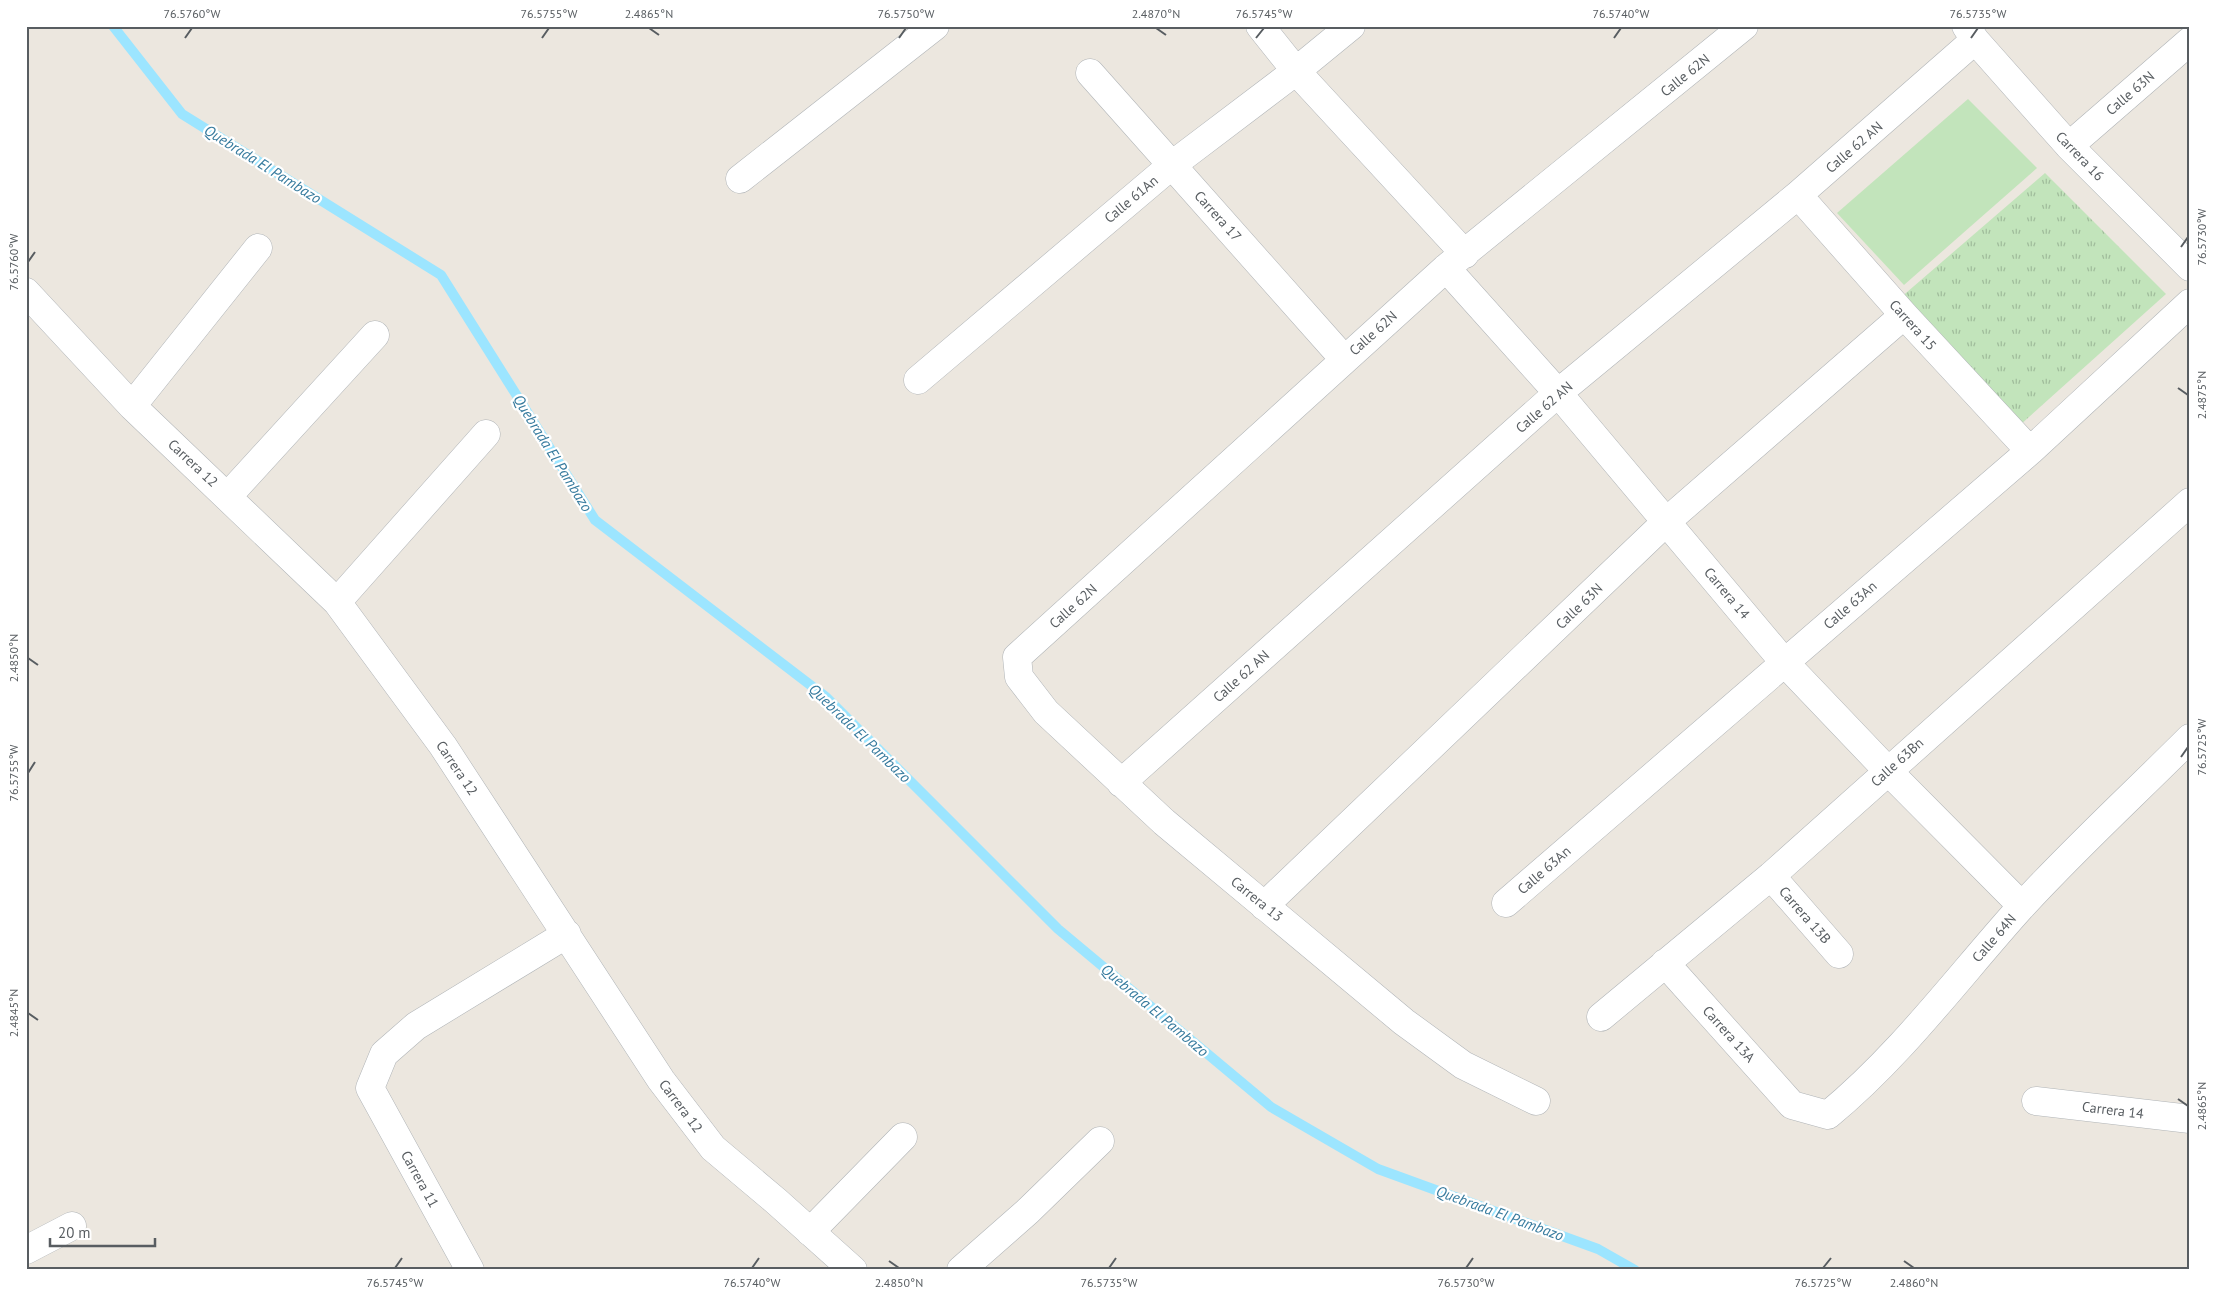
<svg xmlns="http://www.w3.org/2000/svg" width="2216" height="1296" font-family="'PT Sans',sans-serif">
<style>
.park{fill:url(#park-tufts)}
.pitch{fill:#c2e4bb}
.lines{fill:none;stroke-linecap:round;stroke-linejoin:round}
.stream{stroke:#9ce5ff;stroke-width:10}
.street-casing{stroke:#b0b4b7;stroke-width:29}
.street{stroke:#fff;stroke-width:28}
.ticks{fill:none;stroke:#585d61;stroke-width:2}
.labels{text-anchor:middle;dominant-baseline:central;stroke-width:4.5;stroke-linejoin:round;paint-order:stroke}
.street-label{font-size:14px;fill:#585d61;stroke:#fff}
.water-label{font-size:15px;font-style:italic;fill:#377b9e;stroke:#fff}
.neatline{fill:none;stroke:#585d61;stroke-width:2}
.ticks-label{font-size:12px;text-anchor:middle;fill:#585d61}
</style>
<defs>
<pattern id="park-tufts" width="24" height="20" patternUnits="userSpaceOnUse" patternTransform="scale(1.25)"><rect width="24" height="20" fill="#c2e4bb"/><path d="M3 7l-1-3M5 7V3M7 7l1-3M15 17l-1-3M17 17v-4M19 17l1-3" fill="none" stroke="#a0bc9b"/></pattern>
</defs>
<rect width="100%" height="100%" fill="#ece7df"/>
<path class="park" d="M2045,173L2166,294L2019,426L1899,299Z"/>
<path class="pitch" d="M1968,99L2037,168L1904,285L1837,213Z"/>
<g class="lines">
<path class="stream" d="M113,26L182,114L441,275L595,520L826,697L1058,929L1271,1107L1378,1169L1598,1249L1635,1270"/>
<defs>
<path id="street" d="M1260,26L1296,71L1465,254
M1966,26L1975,40L2069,146L2190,267
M1090,73L1344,359
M2069,146L2190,41
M740,179L935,26
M1798,195L1904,315L2030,451
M1446,268L1558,393L1784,662L1888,771L2022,906
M26,292L132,406L337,602L443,746L661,1080L713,1148L776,1201L853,1270
M918,380L1172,165L1296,71L1351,26
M132,406L258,248
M228,496L375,335
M337,602L486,434
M1121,783L1558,393L1798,195L1975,40
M1771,876L1839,954
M1506,903L2030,451L2190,303
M1264,906L1667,521L1904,315
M1665,963L1792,1105L1828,1115C1901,1055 1958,977 2021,907C2075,848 2134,794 2190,738
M1601,1017L1771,876L2190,502
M1536,1101L1463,1065L1404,1022L1164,822L1046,712L1019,677L1017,657L1446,268L1744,26
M2036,1101L2190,1119
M810,1232L903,1137
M26,1250L72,1226
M470,1270L370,1088L384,1054L416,1026L567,934
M961,1270L1028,1211L1100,1141"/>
</defs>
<use href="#street" class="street-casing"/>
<use href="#street" class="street"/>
</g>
<path class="ticks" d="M649,28L659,35M1156,28L1166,35M185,38L192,28M542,38L549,28M899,38L906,28M1256,38L1264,28M1614,38L1621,28M1971,38L1978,28M2181,247L2188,237M28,262L35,252M2178,388L2188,395M28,658L38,665M2181,757L2188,747M28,773L35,762M28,1013L38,1020M2178,1099L2188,1106M889,1261L899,1268M1904,1261L1914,1268M395,1268L402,1258M752,1268L759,1258M1109,1268L1116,1258M1466,1268L1473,1258M1823,1268L1831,1258"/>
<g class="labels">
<g class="street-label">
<text transform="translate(1685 75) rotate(-39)">Calle 62N</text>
<text transform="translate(2130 93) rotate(-41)">Calle 63N</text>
<text transform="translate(1854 147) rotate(-41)">Calle 62 AN</text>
<text transform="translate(2080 156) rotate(46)">Carrera 16</text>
<text transform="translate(1131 199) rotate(-40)">Calle 61An</text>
<text transform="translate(1218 216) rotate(48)">Carrera 17</text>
<text transform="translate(1913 325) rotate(48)">Carrera 15</text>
<text transform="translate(1373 333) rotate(-42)">Calle 62N</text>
<text transform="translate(1544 407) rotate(-41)">Calle 62 AN</text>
<text transform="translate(193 463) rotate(43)">Carrera 12</text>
<text transform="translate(1727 593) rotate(50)">Carrera 14</text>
<text transform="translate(1850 605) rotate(-41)">Calle 63An</text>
<text transform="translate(1073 606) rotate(-42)">Calle 62N</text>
<text transform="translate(1579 606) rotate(-44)">Calle 63N</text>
<text transform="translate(1241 676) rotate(-42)">Calle 62 AN</text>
<text transform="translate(1897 762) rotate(-42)">Calle 63Bn</text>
<text transform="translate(457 768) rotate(56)">Carrera 12</text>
<text transform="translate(1544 870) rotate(-41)">Calle 63An</text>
<text transform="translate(1257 899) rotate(39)">Carrera 13</text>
<text transform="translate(1805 915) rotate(49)">Carrera 13B</text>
<text transform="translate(1994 938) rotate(-49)">Calle 64N</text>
<text transform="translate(1729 1034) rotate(48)">Carrera 13A</text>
<text transform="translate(681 1106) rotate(53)">Carrera 12</text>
<text transform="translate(2113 1110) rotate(7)">Carrera 14</text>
<text transform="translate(420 1179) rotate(61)">Carrera 11</text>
</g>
<g class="water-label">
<text transform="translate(263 164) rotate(32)">Quebrada El Pambazo</text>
<text transform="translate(553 453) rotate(58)">Quebrada El Pambazo</text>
<text transform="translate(860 733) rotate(44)">Quebrada El Pambazo</text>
<text transform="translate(1155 1010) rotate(40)">Quebrada El Pambazo</text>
<text transform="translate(1500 1213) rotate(20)">Quebrada El Pambazo</text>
</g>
</g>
<rect width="2216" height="1296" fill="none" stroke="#ffffff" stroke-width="55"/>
<path d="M50 1238v8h105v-8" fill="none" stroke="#585d61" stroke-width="2.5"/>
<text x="58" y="1238" font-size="15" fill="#585d61" stroke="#ffffff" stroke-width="4" paint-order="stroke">20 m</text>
<rect x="28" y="28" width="2160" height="1240" class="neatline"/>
<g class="ticks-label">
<text x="192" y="18">76.5760°W</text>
<text x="549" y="18">76.5755°W</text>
<text x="649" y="18">2.4865°N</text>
<text x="906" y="18">76.5750°W</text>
<text x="1156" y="18">2.4870°N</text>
<text x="1264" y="18">76.5745°W</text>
<text x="1621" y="18">76.5740°W</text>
<text x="1978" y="18">76.5735°W</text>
<text transform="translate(2202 237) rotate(-90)" y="4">76.5730°W</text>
<text transform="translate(14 262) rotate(-90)" y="4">76.5760°W</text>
<text transform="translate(2202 395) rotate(-90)" y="4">2.4875°N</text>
<text transform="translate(14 658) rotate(-90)" y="4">2.4850°N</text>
<text transform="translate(2202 747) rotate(-90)" y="4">76.5725°W</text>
<text transform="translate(14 773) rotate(-90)" y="4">76.5755°W</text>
<text transform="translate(14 1013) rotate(-90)" y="4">2.4845°N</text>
<text transform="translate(2202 1106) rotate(-90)" y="4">2.4865°N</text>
<text x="395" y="1287">76.5745°W</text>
<text x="752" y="1287">76.5740°W</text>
<text x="899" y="1287">2.4850°N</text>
<text x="1109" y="1287">76.5735°W</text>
<text x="1466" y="1287">76.5730°W</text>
<text x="1823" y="1287">76.5725°W</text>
<text x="1914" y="1287">2.4860°N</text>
</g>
</svg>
